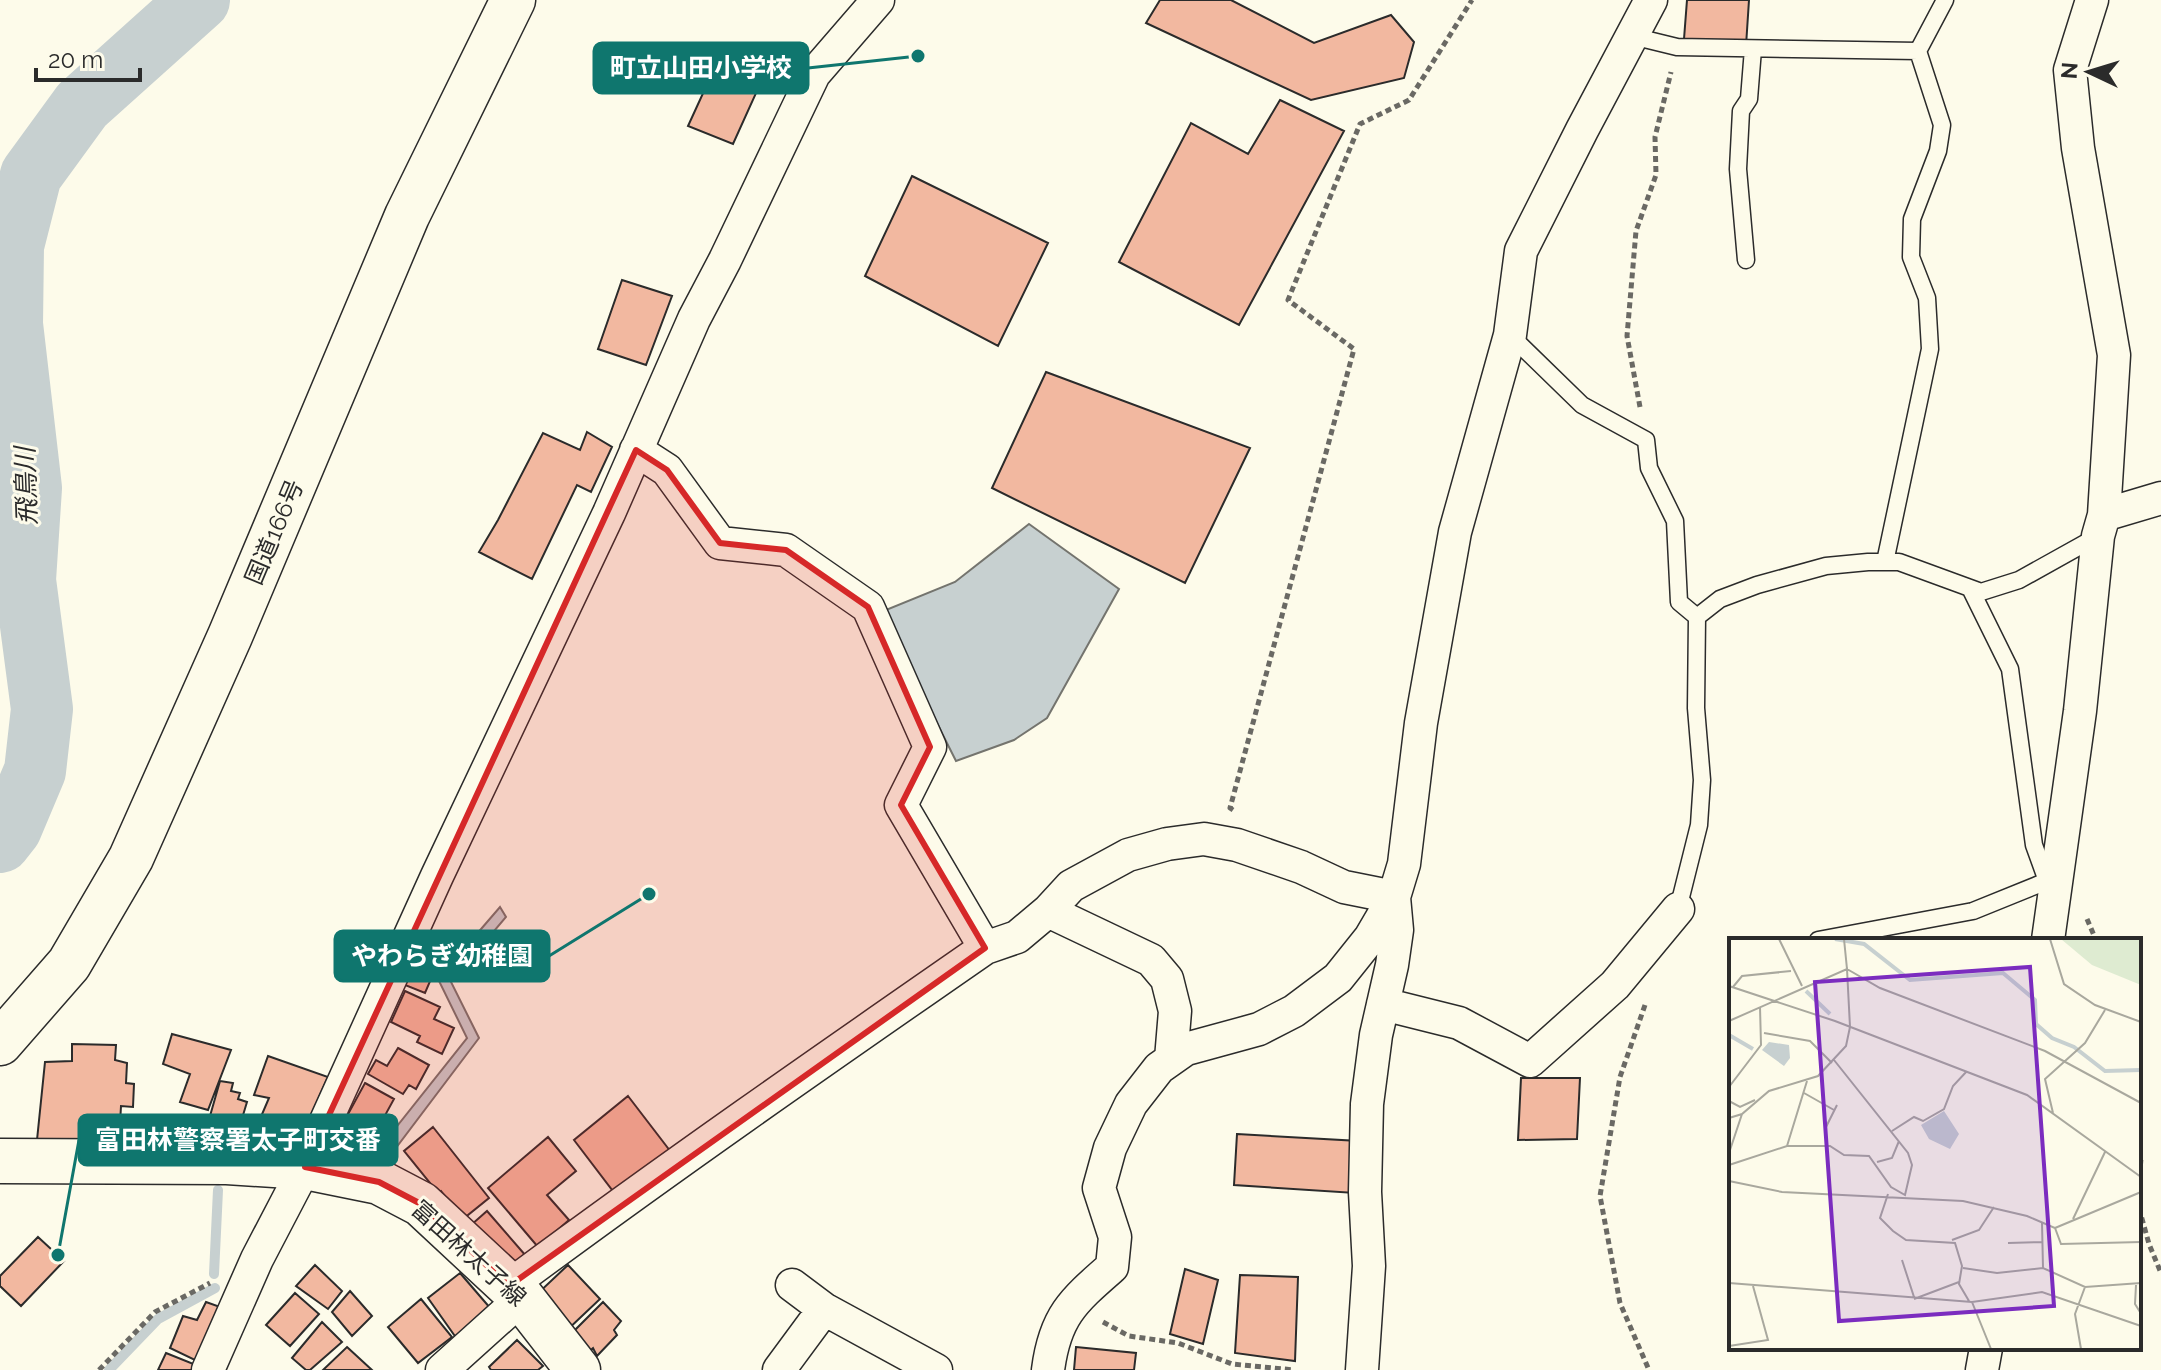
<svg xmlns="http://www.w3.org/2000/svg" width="2161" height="1370" font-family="Raleway,'Noto Sans JP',sans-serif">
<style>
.water{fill:#c7d0d0;stroke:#74746e;stroke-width:2}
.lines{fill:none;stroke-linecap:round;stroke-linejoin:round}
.stream{stroke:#c7d0d0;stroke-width:10}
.river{stroke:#c7d0d0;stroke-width:62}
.building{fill:#f2b8a0;stroke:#2b2b2b;stroke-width:2}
.service-casing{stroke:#2b2b2b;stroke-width:19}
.minor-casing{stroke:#2b2b2b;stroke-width:35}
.primary-casing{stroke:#2b2b2b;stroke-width:47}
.trunk-casing{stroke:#2b2b2b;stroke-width:47}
.path{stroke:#6a6964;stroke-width:5;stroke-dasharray:6 4;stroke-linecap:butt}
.service{stroke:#fdfbea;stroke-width:16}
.minor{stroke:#fdfbea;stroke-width:32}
.primary{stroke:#fdfbea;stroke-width:44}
.trunk{stroke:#fdfbea;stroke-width:44}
.marked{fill:#d62828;fill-opacity:0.2;stroke:#d62828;stroke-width:6;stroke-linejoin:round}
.labels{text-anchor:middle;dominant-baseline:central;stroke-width:6;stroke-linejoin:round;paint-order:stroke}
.street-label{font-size:24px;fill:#2b2b2b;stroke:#fdfbea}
.water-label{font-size:26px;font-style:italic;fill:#2b2b2b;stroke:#fdfbea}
.inset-river{fill:none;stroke:#c7d0d0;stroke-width:4}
.inset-road{fill:none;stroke:#a9a89e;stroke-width:2}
.view{fill:#7b2cbf;fill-opacity:0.15;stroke:#7b2cbf;stroke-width:4}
.inset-edge{fill:none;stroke:#2b2b2b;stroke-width:4}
.leader{fill:none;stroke:#0f766e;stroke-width:3}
.callout-dot{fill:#0f766e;stroke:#fdfbea;stroke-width:3}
.callout{fill:#0f766e;stroke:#0f766e;stroke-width:3}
.callout-label{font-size:26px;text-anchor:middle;font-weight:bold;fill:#fff}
</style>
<rect width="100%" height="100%" fill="#fdfbea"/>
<path class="water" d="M1029,524L1119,589L1047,718L1014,740L956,761L881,612L955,582Z
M500,907L506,917L451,982L479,1038L380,1169L367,1164L467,1038L438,979Z"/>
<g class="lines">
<path class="stream" d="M214,1274L218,1190
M109,1370L158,1319L215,1288"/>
<path class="river" d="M0,842L11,828L35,771L42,709L25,580L31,488L12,324L13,246L31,175L82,105L199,0"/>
</g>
<path class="building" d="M1160,0H1231L1314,43L1391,15L1414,42L1404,78L1311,100L1146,23Z
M1687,0H1749L1746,46L1684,39Z
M721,54L766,71L733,144L688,126Z
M1280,100L1344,131L1239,325L1119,262L1191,123L1248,154Z
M912,176L1048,243L998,346L865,276Z
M622,280L672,296L646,365L598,349Z
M1046,372L1250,448L1185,583L992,488Z
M587,432L612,447L591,492L577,485L532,579L479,552L498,520L543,433L580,450Z
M421,949L440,958L425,993L405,985Z
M405,991L440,1007L434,1019L454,1028L442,1054L417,1042L420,1036L391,1022Z
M172,1034L231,1050L208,1110L180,1102L190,1074L163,1064Z
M72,1044L116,1045L115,1060L127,1063L126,1083L134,1084L133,1107L121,1106L119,1142L37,1140L45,1062L72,1061Z
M398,1048L429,1065L416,1089L409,1085L403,1094L368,1074L376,1060L387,1066Z
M268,1056L328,1077L299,1143L257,1126L269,1098L254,1095Z
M1521,1078H1580L1577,1139L1518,1140Z
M220,1081L233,1083L231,1091L240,1093L238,1099L247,1102L234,1145L211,1139L218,1118L210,1116Z
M365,1083L394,1099L370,1143L341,1127Z
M628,1096L674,1156L619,1199L574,1140Z
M433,1127L489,1198L463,1219L441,1191L438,1193L404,1151Z
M1237,1134L1359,1141L1355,1193L1234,1185Z
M548,1137L576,1171L547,1195L569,1220L538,1247L488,1188Z
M487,1211L526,1256L509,1270L471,1225Z
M38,1237L64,1261L21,1306L0,1286V1276Z
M315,1265L342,1291L328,1309L296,1286Z
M568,1265L600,1299L564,1333L534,1297Z
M1185,1269L1218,1280L1203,1344L1170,1334Z
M460,1273L491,1309L457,1339L428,1298Z
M1240,1275L1298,1277L1295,1361L1235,1353Z
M350,1291L372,1316L352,1336L332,1312Z
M295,1293L319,1314L290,1346L266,1325Z
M421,1299L452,1337L418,1363L388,1327Z
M206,1302L223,1308L199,1362L170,1348L183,1316L197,1320Z
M603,1302L621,1321L614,1330L617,1335L597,1356L593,1348L584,1356L570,1335Z
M322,1322L342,1342L310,1370H306L292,1358Z
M517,1340L543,1366L538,1370H491L489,1367Z
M347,1347L372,1370H323Z
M1076,1347L1136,1353L1134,1370H1074Z
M166,1353L201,1367L200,1370H158Z"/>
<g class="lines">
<defs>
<path id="service" d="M1632,36L1677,47L1918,51
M1746,260L1738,169L1741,111L1749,99L1753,49
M1510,335L1582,405L1646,440L1649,468L1675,521L1679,602L1697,617
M1885,562L1930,349L1927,298L1911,257L1912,219L1938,151L1942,125L1918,51L1945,0
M1970,588L2010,669L2034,845L2047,881L2051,882
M1678,909L1699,825L1702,780L1696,708L1697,617L1720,599L1757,585L1826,566L1868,562H1899L1981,592L2019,580L2098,536
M1818,940L1973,911L2047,881"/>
<path id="minor" d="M636,450L667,470L720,543L786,550L868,607L930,747L901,805L985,948
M2104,515L2161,498
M1048,911L1151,960L1167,979L1175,1011L1171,1059
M2048,940L2080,711L2098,536L2104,515L2114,355L2078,148L2070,70L2092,0
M1383,1004L1459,1023L1530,1061L1615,985L1678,909
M792,1285L824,1309L936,1370
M509,1286C665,1170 825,1059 985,948L1017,937L1048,911L1071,886L1128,855L1167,844L1204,839L1237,845L1301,867L1344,887L1394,897L1370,938L1338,978L1294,1011L1259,1029L1186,1049L1159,1068L1131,1104L1110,1148L1099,1188L1115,1237L1112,1267C1073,1301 1055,1316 1048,1370
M208,1370L257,1259L305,1167L437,876L609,513L694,319L725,260L814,74L878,0
M442,1370L522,1298
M779,1370L824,1309
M1362,1370L1369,1266L1365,1192L1367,1104L1376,1035L1392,965L1397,930L1394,897L1404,864L1421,723L1455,532L1510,335L1521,251L1582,130L1651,0
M1982,1370L1986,1348"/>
<path id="primary" d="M0,1161L227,1162L305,1167L379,1182L421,1204L522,1298L578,1370"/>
<path id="trunk" d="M0,1043L69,964L131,858L230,636L407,216L513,0"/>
</defs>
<use href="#service" class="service-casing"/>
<use href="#minor" class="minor-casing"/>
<use href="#primary" class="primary-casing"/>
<use href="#trunk" class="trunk-casing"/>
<path class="path" d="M1640,407L1627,336L1636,231L1656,175L1655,137L1671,72
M1233,810L1230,808L1354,349L1288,300L1360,124L1409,100L1472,0
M2087,919L2096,940
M1645,1005L1620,1077L1600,1196L1620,1303L1649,1370
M2139,1150L2141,1158L2139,1183
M2139,1208L2149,1244L2161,1273
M1103,1322L1129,1336L1178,1343L1232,1364L1294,1370
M99,1370L155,1312L210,1283"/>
<use href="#service" class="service"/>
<use href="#minor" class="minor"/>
<use href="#primary" class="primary"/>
<use href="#trunk" class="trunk"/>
</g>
<path class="marked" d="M636,450L667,470L720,543L786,550L868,607L930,747L901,805L985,948L509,1286L421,1204L379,1182L305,1167Z"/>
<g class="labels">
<g class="street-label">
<text transform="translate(274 532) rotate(-67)">国道166号</text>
<text transform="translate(469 1253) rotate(42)">富田林太子線</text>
</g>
<g class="water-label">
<text transform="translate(26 486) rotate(-92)">飛鳥川</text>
</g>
</g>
<g transform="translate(1729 938)">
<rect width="412" height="412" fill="#fdfbea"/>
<path d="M332,1H412V47L363,27Z" fill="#deebd1"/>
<path d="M40,104L60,107L61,120L55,128L33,112ZM215,173L230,196L221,211L200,201L192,187Z" fill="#c7d0d0"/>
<path class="inset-river" d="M106,1L135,6L181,42L274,35L306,62L307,86L323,100L345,109L376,133L412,132M77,53L101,76M0,97L24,111"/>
<path class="inset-road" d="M50,1L73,48M115,1L118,31L151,50L316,113L412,165M321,1L335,46L366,67L412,84M0,48L106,83L298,157L412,239M4,49L13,38L62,33M0,83L118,31L121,89L117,108L89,138L40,153L13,176L0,180M35,95L81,103L103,125M0,149L32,107L31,69M75,155L105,172M0,163L11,169L26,162M324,175L316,141L356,105L376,72M96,191L108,167M163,193L185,179L194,183L215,171L224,148L238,133M58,208L78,143M0,215L13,176M148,224L163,220L170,203M0,227L58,208H101L115,217L140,218L162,249L176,257L183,227L179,215L105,122M0,243L53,254L234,263L298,278L326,290L332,306L412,304M159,256L151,280L164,293L177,302L226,305L233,328L230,346L240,363M344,281L376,214M313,285L314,330M326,290L412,254M223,302L250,292L265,269M279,305L313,304M173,322L185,359M234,330L268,335L314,330L356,349L412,345M0,345L243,364L313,354L412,388M407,347L406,366L411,374M185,361L230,344M243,364L262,411M412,372V406M0,408L39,402L24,348M352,411L346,376L356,349"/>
<path class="view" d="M301,29L325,368L110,383L86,44Z"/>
<rect width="412" height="412" class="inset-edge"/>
</g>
<path class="leader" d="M918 56L808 68M649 894L549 956M58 1255L79 1140"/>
<g class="callout-dot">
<circle cx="918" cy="56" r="8"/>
<circle cx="649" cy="894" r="8"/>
<circle cx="58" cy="1255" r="8"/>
</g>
<g class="callout">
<rect x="594" y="43" width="214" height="50" rx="8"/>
<rect x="335" y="931" width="214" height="50" rx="8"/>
<rect x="79" y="1115" width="318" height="50" rx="8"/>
</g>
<g class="callout-label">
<text x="701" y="77">町立山田小学校</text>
<text x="442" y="965">やわらぎ幼稚園</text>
<text x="238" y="1149">富田林警察署太子町交番</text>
</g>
<g transform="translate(2089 72) rotate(274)" stroke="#fdfbea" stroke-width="6" paint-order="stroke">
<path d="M0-6L14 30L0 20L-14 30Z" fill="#2b2b2b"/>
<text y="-12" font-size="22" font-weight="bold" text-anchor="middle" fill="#2b2b2b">N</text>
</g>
<path d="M36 68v12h104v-12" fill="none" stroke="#2b2b2b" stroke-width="4"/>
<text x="48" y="68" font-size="24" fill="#2b2b2b" stroke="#fdfbea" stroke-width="6" paint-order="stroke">20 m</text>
</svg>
